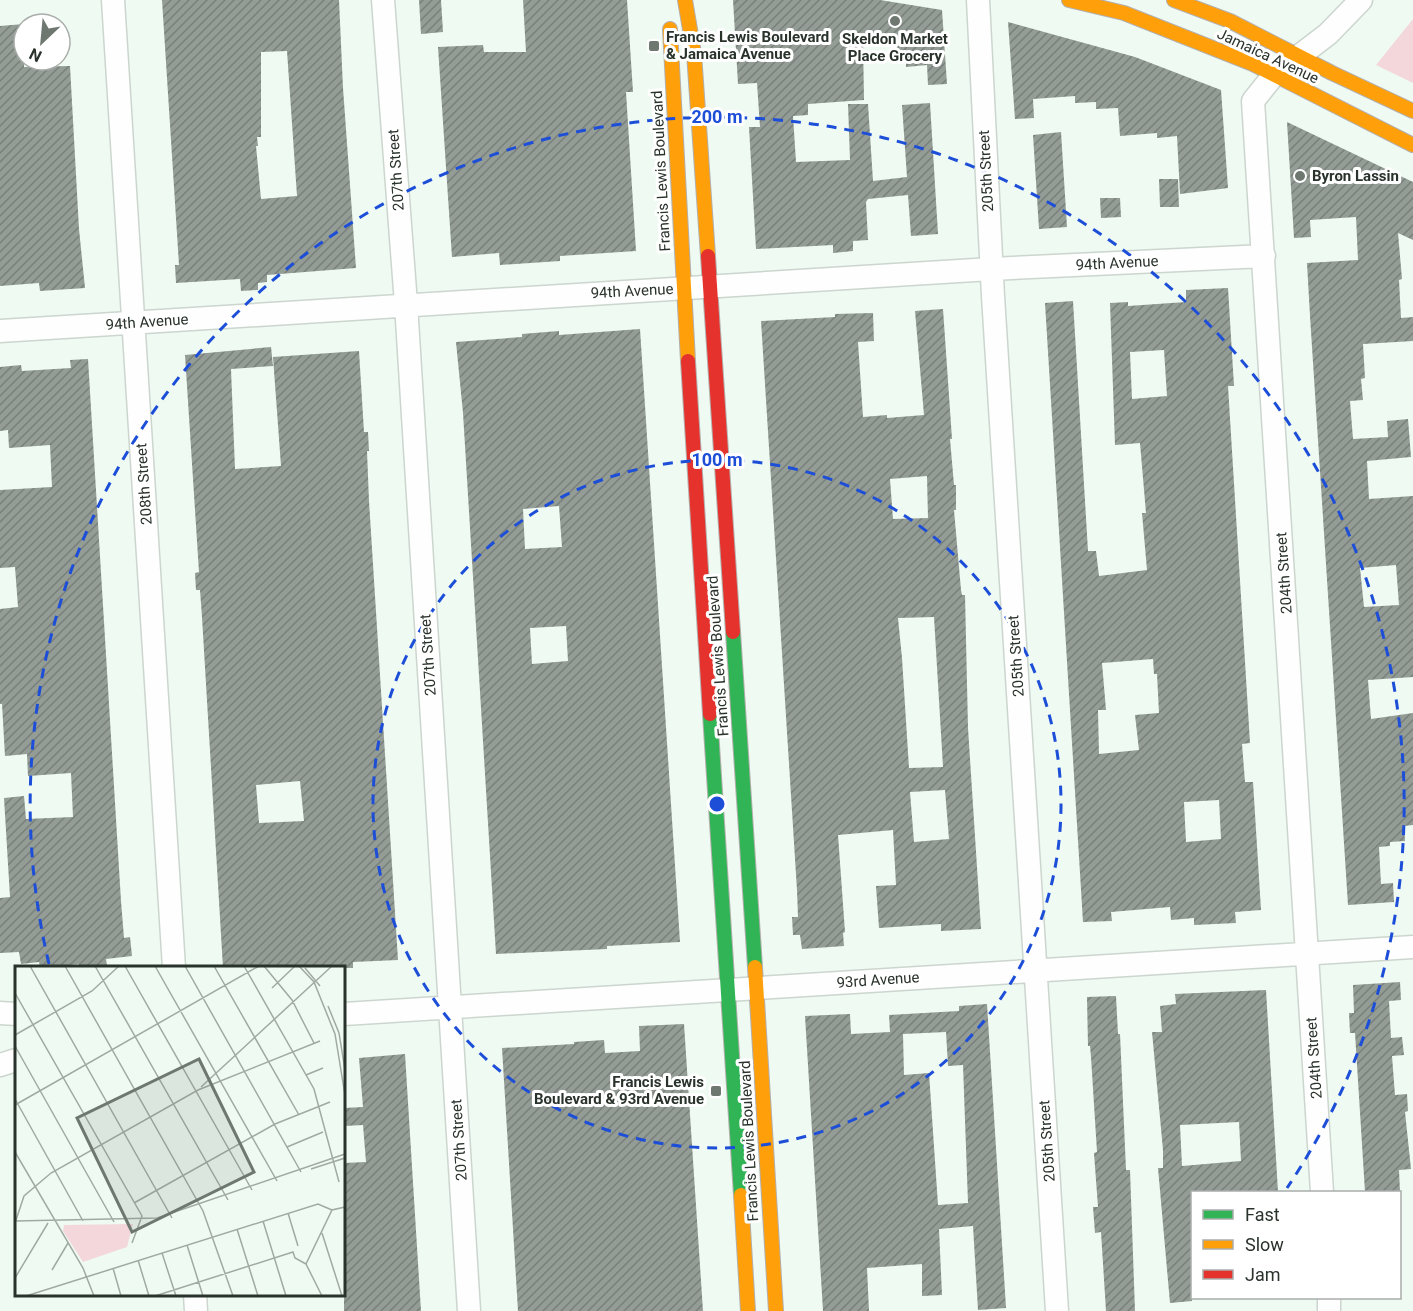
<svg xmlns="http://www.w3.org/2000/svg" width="1413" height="1311" font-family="Roboto,sans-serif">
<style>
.park{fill:#f3d7da}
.building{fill:url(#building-hatch);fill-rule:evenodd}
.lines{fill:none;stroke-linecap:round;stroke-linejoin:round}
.street-casing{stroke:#ccd6cf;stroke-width:25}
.fast-casing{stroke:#b4afad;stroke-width:16}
.slow-casing{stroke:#b4afad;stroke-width:16}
.jam-casing{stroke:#b4afad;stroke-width:16}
.street{stroke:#fdfefd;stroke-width:22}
.fast{stroke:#30b455;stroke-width:14}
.slow{stroke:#ff9f0a;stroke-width:14}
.jam{stroke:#e5322d;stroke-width:14}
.ring{fill:none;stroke:#1d4ed8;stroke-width:3;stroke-dasharray:10 8}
.poi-dot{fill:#6e7871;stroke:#fff;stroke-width:2}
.labels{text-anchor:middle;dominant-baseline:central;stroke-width:6;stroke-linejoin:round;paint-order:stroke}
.poi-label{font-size:15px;font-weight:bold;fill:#29322b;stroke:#fff;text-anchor:start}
.street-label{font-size:15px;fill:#29322b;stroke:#fff}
.inset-road{fill:none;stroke:#a0aaa2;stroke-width:1.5}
.view{fill:#6e7871;fill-opacity:0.15;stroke:#6e7871;stroke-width:3}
.inset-edge{fill:none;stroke:#29322b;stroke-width:3}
.centre{fill:#1d4ed8;stroke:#fff;stroke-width:3}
.ring-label{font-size:18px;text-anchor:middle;font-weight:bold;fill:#1d4ed8;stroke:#fff;stroke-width:6;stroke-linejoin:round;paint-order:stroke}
</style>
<defs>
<pattern id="building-hatch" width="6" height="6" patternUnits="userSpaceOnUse" patternTransform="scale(1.5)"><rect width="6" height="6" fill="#949c96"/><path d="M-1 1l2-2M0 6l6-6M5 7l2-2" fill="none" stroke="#79807b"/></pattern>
</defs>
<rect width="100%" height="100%" fill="#effaf2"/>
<path class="park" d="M1413,19V83L1376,65Z"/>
<path class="building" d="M162,0H339L343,88L356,268L267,275V282L258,283V290L241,291L240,279L176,283L175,265H179ZM287,51L297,196L261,199L256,146H258L257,137H261V52Z
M419,0H441L443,32L421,34Z
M523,0H627L633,92H626L636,251L560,256V261L500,265L499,253L452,257L438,47L483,45L484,52H526Z
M733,0H880L942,10L947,84L928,85L927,65L906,67V62L898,63L896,37L863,39L864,100L808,104V115L793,116L796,162L850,160L848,104H868L873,181L907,177L902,105L930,103L938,234L911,236L908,195L868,199L866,202L868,240L853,241V251L833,253V245L756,249L749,127H760L757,83L738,84Z
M1008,22L1135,57L1221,90L1228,188L1180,194L1177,136L1157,138V133L1120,136L1118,108L1096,109V102L1075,103V96L1033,99L1034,118L1015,119Z
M24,24V67L70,66L79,229L85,288L40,291L39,283L0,286V26Z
M1287,122L1413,182V240L1398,233L1402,279L1399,280L1401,318L1413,317V341L1363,344L1365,378L1361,379L1363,400L1350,401L1353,439L1388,437L1387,421L1408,419L1411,457L1367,461L1369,499L1413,496V677L1368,680L1371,719L1413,713V825L1404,826L1405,841L1390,842V846L1379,847L1381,884L1393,883L1394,902L1348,905L1310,316L1307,263L1358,260L1356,217L1310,220L1311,237L1294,238ZM1396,565L1399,605L1364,607L1360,568Z
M1061,132L1067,227L1039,229L1033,135Z
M1159,179H1178L1179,207H1160Z
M1100,198H1120L1121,217L1101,218Z
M1228,288L1234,386H1228L1250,743L1242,744L1245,782H1253L1261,910L1235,912L1236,923L1194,925V918L1171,920L1170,907L1111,912L1112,921L1083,922L1045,303L1073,301L1088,551H1096L1099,576L1147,570L1142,513H1146L1140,443L1115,445L1110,303L1128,302V306L1186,302V290ZM1164,350L1167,396L1132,399L1130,352ZM1153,659L1154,674H1157L1159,713L1135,715L1139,750L1099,754L1098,710H1106L1102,663ZM1219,800L1221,839L1186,842L1184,802Z
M943,309L952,439H950L954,485H956V510H954L961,590L962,595H965L968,728L981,929L941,931V924L879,928L876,886L896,885L893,830L838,835L845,932L843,933L844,946L802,949L800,935H793L792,917H798L797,890L761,321L835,317V314L873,313L874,341L858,342L863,417L887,415V418L924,415L915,311ZM927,476L928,518L893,519L890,479ZM934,617L943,767L909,768L902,658L898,618ZM945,790L949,839L914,842L910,792Z
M640,329L680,942L607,946V949L496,954L463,413L456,342L522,337V334L559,331V335ZM559,506L562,547L525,549L523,509ZM566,626L568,661L532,664L530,628Z
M271,347L273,366L231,369L235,469L281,466L273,357L359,351L364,432H368L369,451H367L369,501L398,960L353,962V968L296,967V966L223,968L202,617L200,590H196L195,573L199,572L185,355ZM300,781L304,821L259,823L256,785Z
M88,359L121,901L124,938L130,937L132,956L106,959L107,966L79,968V964L40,968L39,962L21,964L19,952L0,953V898L10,897L4,798L24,796L26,819L73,817L71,773L28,776L27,754L5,756L2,704H0V609L18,607L15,567L0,568V490L52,487L50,445L9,448L8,430L0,431V367L21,365L22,371L71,368L70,360Z
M1400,982L1401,1000L1389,1001L1391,1038L1402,1037L1404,1055L1392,1056L1395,1095L1407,1094L1408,1111L1405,1112L1411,1169L1399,1170L1400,1192H1365L1355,1033H1350L1349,1013H1354L1353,985Z
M1266,990L1278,1192H1192V1301L1170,1303L1158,1168H1163V1150L1152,1032H1162L1160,1006L1176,1004L1175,994ZM1239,1122L1241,1161L1182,1166L1180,1125Z
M1116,996L1118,1034H1120L1126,1170H1130L1135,1311H1106L1101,1232L1095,1233L1093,1207H1098L1094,1153L1097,1152L1091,1057L1090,1046H1088L1087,997Z
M987,1004L1006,1308L978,1310L973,1226L939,1229L942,1295L922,1296V1264L867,1268L869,1311H823L805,1016L850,1014L851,1034L890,1032L889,1015L959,1011V1006ZM946,1032L948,1066L963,1065L968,1203L938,1205L929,1073L904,1075L903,1034Z
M684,1024L703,1311H518L502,1048L574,1044V1042L604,1040L605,1053L640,1051L639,1026Z
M405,1054L421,1311H344V1163L366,1162L363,1125L344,1126V1108L363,1107L359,1058Z"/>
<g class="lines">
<defs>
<path id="street" d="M113,0L174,968
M383,0L406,304L469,1311
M978,0L993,296L1057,1311
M0,331L991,269L1264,256
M0,1013L16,1014
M344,1014L1413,947
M0,1065L16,1060
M1322,1192L1253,101L1273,76L1328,34L1361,0
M195,1294L196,1311
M1329,1298V1311"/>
<path id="fast" d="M733,632L755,967
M710,714L741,1195"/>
<path id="slow" d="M685,0L694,53L708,256
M1069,0L1124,13L1253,64L1413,145
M1174,0L1230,21L1332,73L1413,111
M670,29L688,361
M755,967L776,1311
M741,1195L748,1311"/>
<path id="jam" d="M708,256L733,632
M688,361L710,714"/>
</defs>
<use href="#street" class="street-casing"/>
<use href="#fast" class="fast-casing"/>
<use href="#slow" class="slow-casing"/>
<use href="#jam" class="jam-casing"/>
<use href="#street" class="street"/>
<use href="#fast" class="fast"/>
<use href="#slow" class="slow"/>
<use href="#jam" class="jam"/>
</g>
<g class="ring">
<circle cx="717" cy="804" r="344"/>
<path d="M49 964A687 687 0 1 1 1287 1188"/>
</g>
<g class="poi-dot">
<circle cx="895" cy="21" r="6"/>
<rect x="648" y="40" width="12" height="12" rx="3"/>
<circle cx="1300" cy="176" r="6"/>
<rect x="710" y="1085" width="12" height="12" rx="3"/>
</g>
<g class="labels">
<g class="poi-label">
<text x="666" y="37">Francis Lewis Boulevard<tspan x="666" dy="17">&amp; Jamaica Avenue</tspan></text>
<text x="895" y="39" text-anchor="middle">Skeldon Market<tspan x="895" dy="17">Place Grocery</tspan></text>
<text x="1312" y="176">Byron Lassin</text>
<text x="704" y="1082" text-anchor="end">Francis Lewis<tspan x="704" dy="17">Boulevard &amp; 93rd Avenue</tspan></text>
</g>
<g class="street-label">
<text transform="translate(1268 56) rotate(25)">Jamaica Avenue</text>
<text transform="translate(396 170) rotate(-94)">207th Street</text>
<text transform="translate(661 171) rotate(-93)">Francis Lewis Boulevard</text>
<text transform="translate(986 171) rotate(-93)">205th Street</text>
<text transform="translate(1117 263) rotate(-3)">94th Avenue</text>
<text transform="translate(632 291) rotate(-3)">94th Avenue</text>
<text transform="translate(147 322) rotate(-4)">94th Avenue</text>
<text transform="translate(144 484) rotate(-94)">208th Street</text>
<text transform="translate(1284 573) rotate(-94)">204th Street</text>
<text transform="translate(428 655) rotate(-94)">207th Street</text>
<text transform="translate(718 656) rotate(-94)">Francis Lewis Boulevard</text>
<text transform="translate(1016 656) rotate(-94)">205th Street</text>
<text transform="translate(878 980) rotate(-4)">93rd Avenue</text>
<text transform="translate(1314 1058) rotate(-94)">204th Street</text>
<text transform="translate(459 1140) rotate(-94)">207th Street</text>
<text transform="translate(749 1141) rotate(-93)">Francis Lewis Boulevard</text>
<text transform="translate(1047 1141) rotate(-94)">205th Street</text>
</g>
</g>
<g transform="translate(15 966)">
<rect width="330" height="330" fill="#effaf2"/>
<path d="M118,258L112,281L68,296L48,265L49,259Z" fill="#f3d7da"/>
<path class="inset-road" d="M15,0L157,252M50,0L188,245L218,330M80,0L213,234M110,0L237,224M140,0L262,215M170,0L286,206M199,0L284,149M229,0L299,123L324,216M249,0L277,34L299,77M284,0L299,16L320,68L330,129M290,2L305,20M257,22L280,0M0,27L127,250L117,277M313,40L324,67L330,104M0,69L77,25L104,0M0,80L99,256M291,109L308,102M186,121L317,0M0,133L68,255M0,139L244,0M272,181L308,166M0,186L68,302L79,330M296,203L330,192M119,237L260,158L315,136M273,247L283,280M1,254L9,230L36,207L183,124L305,75M0,255L142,252L330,188M248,255L271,330M222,263L243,330M307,267L327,330M172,279L188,330M147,287L161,330M123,294L134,330M98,302L106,330M37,304L53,277M0,312L33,257M11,330L303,238L317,244M140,330L278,286L280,292L291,298M307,330L291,298L317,244L330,241"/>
<path class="view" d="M184,93L239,206L117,266L62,152Z"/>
<rect width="330" height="330" class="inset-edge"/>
</g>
<circle cx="717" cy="804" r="9" class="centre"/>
<g class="ring-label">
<text x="717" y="123">200 m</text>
<text x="717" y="466">100 m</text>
</g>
<rect x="1191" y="1191" width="210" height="108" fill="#ffffff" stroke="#a9adaa" stroke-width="1.5"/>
<rect x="1203" y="1210" width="30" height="9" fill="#30b455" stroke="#a9adaa" stroke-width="1.5"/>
<text x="1245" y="1221" font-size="18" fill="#29322b">Fast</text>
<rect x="1203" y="1240" width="30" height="9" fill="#ff9f0a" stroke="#a9adaa" stroke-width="1.5"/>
<text x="1245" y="1251" font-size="18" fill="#29322b">Slow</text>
<rect x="1203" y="1270" width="30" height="9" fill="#e5322d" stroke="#a9adaa" stroke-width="1.5"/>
<text x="1245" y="1281" font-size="18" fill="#29322b">Jam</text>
<g transform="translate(42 42) rotate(206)"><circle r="28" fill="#ffffff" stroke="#a9adaa" stroke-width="1.5"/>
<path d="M0-4.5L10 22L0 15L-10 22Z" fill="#6e7871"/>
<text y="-9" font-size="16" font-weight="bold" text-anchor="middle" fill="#29322b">N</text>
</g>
</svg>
